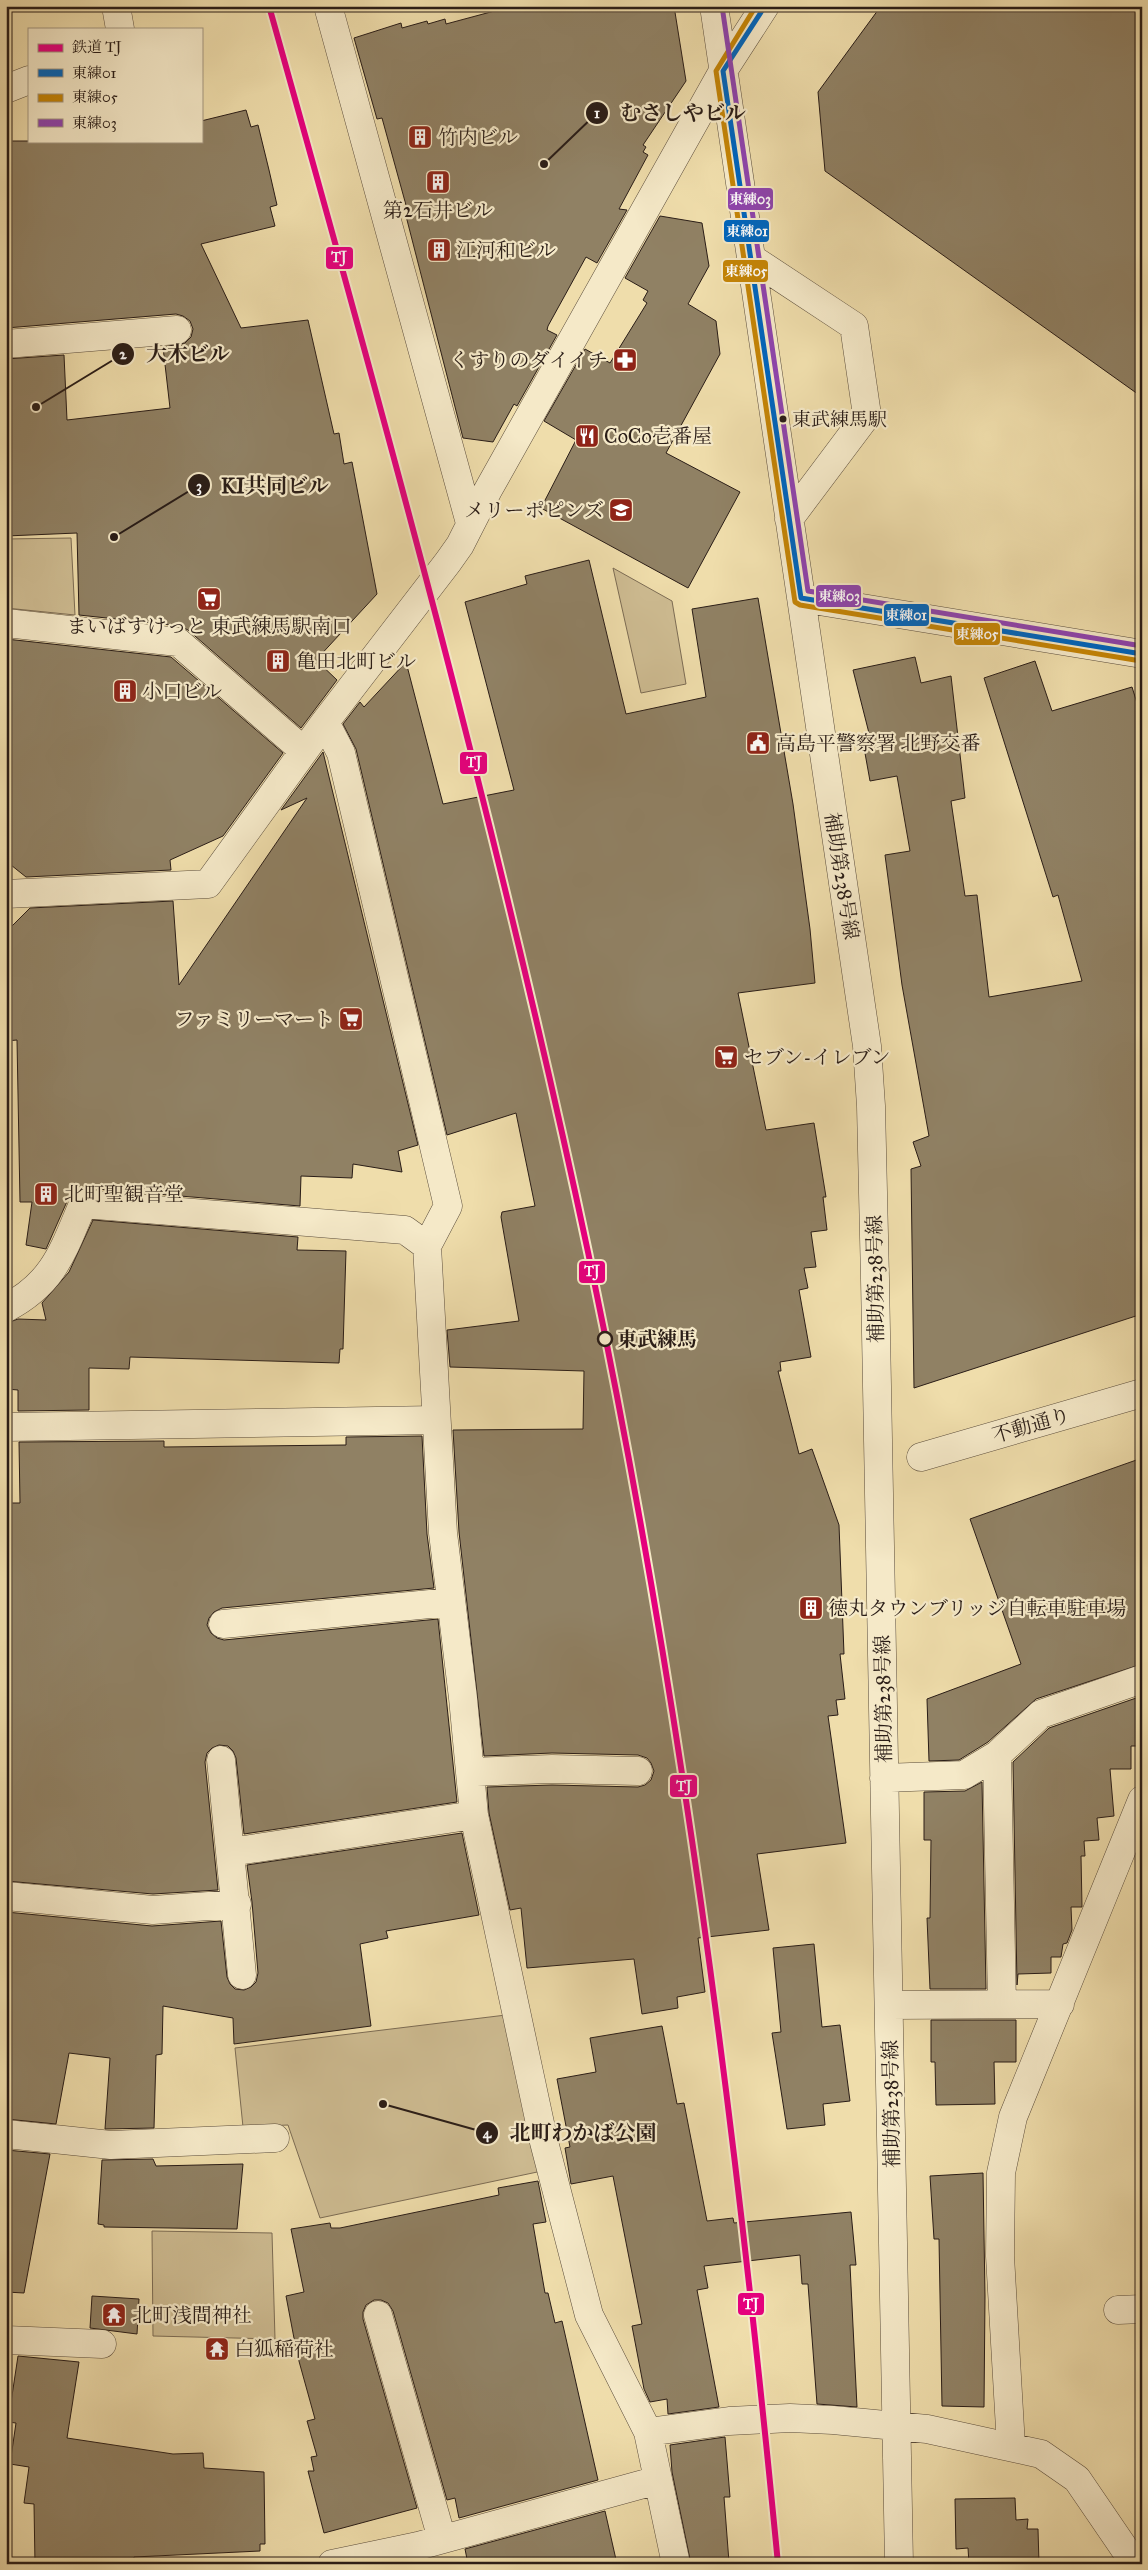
<svg xmlns="http://www.w3.org/2000/svg" width="1148" height="2570" font-family="'IM FELL Great Primer','Noto Serif JP',serif">
<style>
.green{fill:#cebc92;stroke:#7c6c54}
.building{fill:#908164;stroke:#2a1d17}
.lines{fill:none;stroke-linecap:round;stroke-linejoin:round}
.minor-casing{stroke:#5b4d3c;stroke-width:29}
.minor{stroke:#f5e9c8;stroke-width:28}
.bus-1-casing{stroke:#f5e9c8;stroke-width:9}
.bus-2-casing{stroke:#f5e9c8;stroke-width:9}
.bus-3-casing{stroke:#f5e9c8;stroke-width:9}
.bus-1{stroke:#0065bd;stroke-width:5}
.bus-2{stroke:#c48406;stroke-width:5}
.bus-3{stroke:#8e44ad;stroke-width:5}
.rail-1-casing{stroke:#f5e9c8;stroke-width:10}
.rail-1{stroke:#e5007d;stroke-width:6}
.bus-dot{fill:#2a1d17;stroke:#f5e9c8;stroke-width:2}
.stop-dot{fill:#f5e9c8;stroke:#2a1d17;stroke-width:2.5}
.labels{text-anchor:middle;dominant-baseline:central;stroke-width:4.5;stroke-linejoin:round;paint-order:stroke}
.bus-label{font-size:19px;fill:#2a1d17;stroke:#f5e9c8;text-anchor:start}
.poi-label{font-size:20px;fill:#2a1d17;stroke:#f5e9c8;text-anchor:start}
.street-label{font-size:20px;fill:#2a1d17;stroke:#f5e9c8}
.stop-label{font-size:20px;font-weight:bold;fill:#2a1d17;stroke:#f5e9c8;text-anchor:start}
.leader{fill:none;stroke:#2a1d17;stroke-width:2}
.callout-dot{fill:#2a1d17;stroke:#f5e9c8;stroke-width:2}
.mark-label{font-size:15px;text-anchor:middle;font-weight:bold;fill:#fff}
.callout-label{font-size:21px;text-anchor:middle;font-weight:bold;fill:#2a1d17;stroke:#f5e9c8;stroke-width:4.5;stroke-linejoin:round;paint-order:stroke}
.line-badge{stroke:#f5e9c8;stroke-width:2}
.badge-label{font-size:14px;text-anchor:middle;font-weight:bold;fill:#fff}
</style>
<rect width="100%" height="100%" fill="#efddab"/>
<filter id="stains"><feTurbulence type="fractalNoise" baseFrequency=".004" numOctaves="4"/><feColorMatrix values="0 0 0 0 .2 0 0 0 0 .09 0 0 0 0 .02 0 0 0 .5 -.17"/></filter>
<radialGradient id="worn" r=".72"><stop offset=".6" stop-color="#630" stop-opacity="0"/><stop offset="1" stop-color="#630" stop-opacity=".3"/></radialGradient>
<path class="green" d="M71,538L75,615L6,608V539Z
M613,568L672,601L686,684L641,693Z
M506,2015L542,2171L320,2218L288,2125L243,2127L235,2048Z
M152,2231L272,2233L275,2339L153,2336Z"/>
<path class="building" d="M513,6H674L686,81L643,145L646,147L643,152L648,155L619,209L627,210L597,263L586,257L548,326L547,330L557,335L517,406L514,404L493,442L463,438L406,216H409L382,118L377,119L354,38L401,23L402,28L427,21L428,24L445,19L446,24Z
M881,6H1142V397L825,171L818,92Z
M246,110L251,127L258,125L269,170L277,205L270,207L275,226L201,244L241,328L308,320L334,434L339,433L344,464L352,462L377,594L316,660L337,680L301,728L188,630L180,626L79,615L77,533L6,536V359L64,355L67,420L170,408L163,347L185,343L191,337L193,329L190,321L183,316L176,314L6,328V141H201V121Z
M660,216L702,223L709,266L688,304L716,321L720,354L666,453L740,492L688,588L541,508L576,440L544,421L585,349L610,363L647,303L643,300L648,291L625,278Z
M589,560L626,714L706,697L692,609L758,598L793,804L810,929L815,983L738,993L766,1130L814,1123L826,1197H823L827,1230L811,1232L816,1267L804,1268L808,1288L799,1290L811,1357L780,1362L781,1371H778L799,1454L812,1449L839,1525L844,1654H840L845,1699L836,1700L838,1715L828,1716L846,1843L757,1854L769,1930L698,1938L705,1992L677,1997L678,2008L642,2014L634,1959L527,1968L521,1908L510,1910L489,1813L487,1787L552,1785L638,1787L645,1785L651,1780L654,1771L651,1763L647,1758L638,1755L552,1753L484,1756L459,1532L453,1430L583,1429L584,1371L450,1367L447,1330L519,1321L501,1217L502,1212L535,1206L516,1113L447,1135L356,749L343,724L360,702L364,707L406,662L443,804L514,790L465,602L527,584L525,576Z
M6,639L171,657L283,753L223,836L170,860L171,870L26,877L6,861Z
M915,657L921,683L951,676L965,798L951,801L965,896L977,895L989,997L1082,981L1058,895L1053,897L984,678L1035,661L1052,711L1132,687L1142,719V1314L914,1388L911,1169L921,1166L913,1142L929,1136L902,985L885,855L910,851L897,776L870,781L863,742L871,741L853,670Z
M323,752L418,1145L398,1151L402,1172L353,1164L352,1178L301,1176L300,1206L84,1188L74,1191L69,1197L46,1249L26,1245L32,1202H20L17,1040L6,1041V932L30,908L173,901L179,985L307,798L281,810Z
M93,1220L298,1237L297,1250L346,1251L343,1349H340L339,1363L130,1357L129,1369L89,1368V1410L18,1411V1390L6,1389L7,1323L18,1319L46,1320L42,1303L69,1272Z
M422,1436L427,1534L434,1588L222,1608L214,1612L209,1618L207,1625L211,1633L217,1638L224,1640L438,1619L457,1802L244,1834L236,1758L233,1751L228,1746L219,1745L212,1748L207,1753L205,1762L218,1890L153,1894L6,1881L7,1503H20L19,1442L164,1441V1447L346,1445V1437Z
M1142,1458V1664L1036,1699L988,1742L959,1760L929,1761L927,1699L1021,1664L970,1519Z
M1142,1696V1746H1131V1769H1110L1114,1816L1097,1818L1099,1840L1084,1841L1085,1856H1081L1082,1907H1071L1072,1930L1067,1943L1063,1944L1061,1957H1051V1973L1018,1974L1017,1985L1013,1762L1049,1728Z
M982,1782L986,1989H930L927,1918H930L931,1840H924V1792L965,1791Z
M462,1833L479,1915L386,1931L388,1938L360,1944L371,2026L234,2044L233,2018L163,2006L162,2054L156,2055L154,2128L105,2129L110,2058L69,2053L56,2124L6,2119V1912L152,1926L221,1921L227,1977L230,1984L235,1989L244,1990L251,1987L256,1982L258,1973L252,1902L247,1865Z
M814,1944L822,2027L840,2025L850,2101L823,2104L825,2125L787,2129L772,2033L781,2032L773,1948Z
M931,2020H1016V2062H994L995,2104L936,2105L935,2062H931Z
M662,2026L677,2104L684,2103L707,2221L733,2218L734,2223L851,2212L856,2265H850L857,2407L817,2404L808,2284H802L800,2255L704,2266L708,2288L697,2290L719,2407L668,2414L667,2399L650,2402L644,2389L632,2326L642,2324L613,2176L571,2184L565,2148L570,2147L557,2079L596,2072L590,2038Z
M6,2150L50,2154L24,2293L6,2292Z
M153,2159L156,2166L243,2164L237,2229L104,2227V2225L98,2224L102,2160Z
M983,2173L985,2296L984,2407L942,2406L939,2239H934L930,2176Z
M538,2181L546,2222L533,2224L545,2293H548L555,2323L562,2321L598,2480L459,2518L455,2498L447,2500L393,2311L388,2303L381,2300H374L366,2305L363,2312V2319L417,2508L324,2533L308,2471H314L311,2457L317,2456L307,2421L315,2419L297,2354L286,2296L304,2292L291,2229L330,2223L331,2228H340L499,2195L498,2188Z
M92,2296L139,2299L137,2334L90,2328Z
M18,2356L79,2362L67,2438L173,2454L203,2453L204,2468L264,2472L265,2544H260V2551L134,2557V2564H35L34,2504L24,2503L29,2467L10,2464L16,2423L8,2422Z
M725,2437L730,2497H724L729,2562L691,2564L672,2472L670,2445Z
M1015,2498L1016,2520L1028,2519L1027,2529H1038L1039,2564H969L968,2548L956,2549L955,2499Z
M605,2511L617,2564H468L465,2549Z"/>
<g class="lines">
<defs>
<path id="minor" d="M116,6L120,29
M328,6L470,523
M714,6L867,1046L871,1106L875,1279L899,2564
M6,89L29,80
M751,258L854,326L867,415L789,519
M6,344L177,330
M801,598L1142,654
M6,623L178,642L304,751
M325,722L341,753L448,1206L427,1246L443,1533L463,1698L474,1815L544,2142L589,2315L648,2432L676,2564
M6,894L208,884L325,722L448,562L460,545L488,490L723,71L765,6
M6,1308C54,1283 63,1251 83,1204L405,1230L427,1246
M6,1427L436,1420
M921,1457L1142,1393
M223,1624L451,1602
M997,1755L1002,2004
M221,1760L242,1975
M470,1772L552,1769L638,1771
M884,1778L964,1775L997,1755L1041,1714L1142,1679
M231,1852L474,1815
M6,1896L153,1910L237,1904
M890,2005L1060,2004
M6,2134L111,2145L275,2138
M1118,2310L1142,2309
M378,2315L442,2539
M6,2340L102,2344
M648,2432L729,2421L790,2418L833,2420L927,2429L1041,2454L1077,2479L1135,2564
M1011,2446L1000,2256L1001,2173L1013,2117L1142,1800
M332,2564L418,2546L658,2480"/>
</defs>
<use href="#minor" class="minor-casing"/>
<use href="#minor" class="minor"/>
<defs>
<path id="bus-1" d="M765,6L723,71L801,598L1142,654"/>
<path id="bus-2" d="M756,6L716,71L795,602L800,605L1141,661"/>
<path id="bus-3" d="M722,6L808,591L1142,646"/>
</defs>
<use href="#bus-1" class="bus-1-casing"/>
<use href="#bus-2" class="bus-2-casing"/>
<use href="#bus-3" class="bus-3-casing"/>
<use href="#bus-1" class="bus-1"/>
<use href="#bus-2" class="bus-2"/>
<use href="#bus-3" class="bus-3"/>
<defs>
<path id="rail-1" d="M269,6C385,419 499,832 588,1252C679,1685 736,2124 778,2564"/>
</defs>
<use href="#rail-1" class="rail-1-casing"/>
<use href="#rail-1" class="rail-1"/>
</g>
<defs>
<symbol id="building-square" viewBox="-11 -11 22 22"><rect x="-9" y="-9" width="18" height="18" rx="4" fill="#8f2418" stroke="#f5e9c8"/><path d="M-4-6H4V6H1V3H-1V6H-4ZM-2.5-4.3h1.7v1.8h-1.7ZM.8-4.3h1.7v1.8H.8ZM-2.5-1h1.7V.8h-1.7ZM.8-1h1.7V.8H.8Z" fill="#fff"/></symbol>
<symbol id="pharmacy-square" viewBox="-11 -11 22 22"><rect x="-9" y="-9" width="18" height="18" rx="4" fill="#8f2418" stroke="#f5e9c8"/><path d="M-2-6h4v4h4v4h-4v4h-4v-4h-4v-4h4Z" fill="#fff"/></symbol>
<symbol id="restaurant-square" viewBox="-11 -11 22 22"><rect x="-9" y="-9" width="18" height="18" rx="4" fill="#8f2418" stroke="#f5e9c8"/><path d="M-5-6h1v4h1v-4h1v4h1v-4h1v5L-1.5 .5V6h-2V.5L-5-1ZM5-6V6H3V1.5H1.5Q1.5-4 5-6Z" fill="#fff"/></symbol>
<symbol id="school-square" viewBox="-11 -11 22 22"><rect x="-9" y="-9" width="18" height="18" rx="4" fill="#8f2418" stroke="#f5e9c8"/><path d="M0-5L7-2L0 1L-7-2ZM-4 1L0 2.5L4 1V4Q0 6-4 4Z" fill="#fff"/></symbol>
<symbol id="supermarket-square" viewBox="-11 -11 22 22"><rect x="-9" y="-9" width="18" height="18" rx="4" fill="#8f2418" stroke="#f5e9c8"/><path d="M-6-5.5h2.5l.6 2H6L4.5 2H-2.5L-4.4-4H-6ZM-1.5 3.2a1.3 1.3 0 1 0 .1 0ZM3 3.2a1.3 1.3 0 1 0 .1 0Z" fill="#fff"/></symbol>
<symbol id="civic-square" viewBox="-11 -11 22 22"><rect x="-9" y="-9" width="18" height="18" rx="4" fill="#8f2418" stroke="#f5e9c8"/><path d="M-.6-6.5H3V-4.5H.6V-3L4-1V1h2V6H-6V1h2V-1L-.6-3ZM-1.2 2.5V6h2.4V2.5Z" fill="#fff"/></symbol>
<symbol id="temple-square" viewBox="-11 -11 22 22"><rect x="-9" y="-9" width="18" height="18" rx="4" fill="#8f2418" stroke="#f5e9c8"/><path d="M0-6L5-2H3V0L6.5 2.5H4V6H1.5V3h-3V6H-4V2.5H-6.5L-3 0V-2H-5Z" fill="#fff"/></symbol>
</defs>
<g fill-rule="evenodd">
<use href="#building-square" x="406" y="123" width="28" height="28"/>
<use href="#building-square" x="424" y="168" width="28" height="28"/>
<use href="#building-square" x="425" y="236" width="28" height="28"/>
<use href="#pharmacy-square" x="611" y="346" width="28" height="28"/>
<use href="#restaurant-square" x="573" y="422" width="28" height="28"/>
<use href="#school-square" x="607" y="496" width="28" height="28"/>
<use href="#supermarket-square" x="195" y="585" width="28" height="28"/>
<use href="#building-square" x="264" y="647" width="28" height="28"/>
<use href="#building-square" x="111" y="677" width="28" height="28"/>
<use href="#civic-square" x="744" y="729" width="28" height="28"/>
<use href="#supermarket-square" x="337" y="1005" width="28" height="28"/>
<use href="#supermarket-square" x="712" y="1043" width="28" height="28"/>
<use href="#building-square" x="32" y="1180" width="28" height="28"/>
<use href="#building-square" x="797" y="1594" width="28" height="28"/>
<use href="#temple-square" x="100" y="2301" width="28" height="28"/>
<use href="#temple-square" x="203" y="2335" width="28" height="28"/>
</g>
<circle class="bus-dot" cx="783" cy="419" r="4.5"/>
<circle class="stop-dot" cx="605" cy="1339" r="7"/>
<g class="labels">
<g class="bus-label">
<text x="792" y="419">東武練馬駅</text>
</g>
<g class="poi-label">
<text x="438" y="137">竹内ビル</text>
<text x="438" y="210" text-anchor="middle">第2石井ビル</text>
<text x="456" y="250">江河和ビル</text>
<text x="608" y="360" text-anchor="end">くすりのダイイチ</text>
<text x="604" y="436">CoCo壱番屋</text>
<text x="604" y="510" text-anchor="end">メリーポピンズ</text>
<text x="209" y="626" text-anchor="middle">まいばすけっと 東武練馬駅南口</text>
<text x="296" y="661">亀田北町ビル</text>
<text x="142" y="691">小口ビル</text>
<text x="776" y="743">高島平警察署 北野交番</text>
<text x="334" y="1019" text-anchor="end">ファミリーマート</text>
<text x="744" y="1057">セブン-イレブン</text>
<text x="64" y="1194">北町聖観音堂</text>
<text x="828" y="1608">徳丸タウンブリッジ自転車駐車場</text>
<text x="132" y="2315">北町浅間神社</text>
<text x="234" y="2349">白狐稲荷社</text>
</g>
<g class="street-label">
<text transform="translate(842 876) rotate(81)">補助第238号線</text>
<text transform="translate(875 1279) rotate(-91)">補助第238号線</text>
<text transform="translate(1031 1425) rotate(-16)">不動通り</text>
<text transform="translate(883 1699) rotate(-91)">補助第238号線</text>
<text transform="translate(891 2104) rotate(-91)">補助第238号線</text>
</g>
<g class="stop-label">
<text x="617" y="1339">東武練馬</text>
</g>
</g>
<path class="leader" d="M544 164L597 113M36 407L123 354M114 537L199 485M383 2104L487 2133"/>
<g class="callout-dot">
<circle cx="544" cy="164" r="5"/>
<circle cx="36" cy="407" r="5"/>
<circle cx="114" cy="537" r="5"/>
<circle cx="383" cy="2104" r="5"/>
<circle cx="597" cy="113" r="12"/>
<circle cx="123" cy="354" r="12"/>
<circle cx="199" cy="485" r="12"/>
<circle cx="487" cy="2133" r="12"/>
</g>
<g class="mark-label">
<text x="597" y="118">1</text>
<text x="123" y="359">2</text>
<text x="199" y="491">3</text>
<text x="487" y="2138">4</text>
</g>
<g class="callout-label">
<text x="683" y="120">むさしやビル</text>
<text x="188" y="361">大木ビル</text>
<text x="275" y="493">KI共同ビル</text>
<text x="583" y="2140">北町わかば公園</text>
</g>
<g class="line-badge">
<rect x="727" y="187" width="47" height="24" rx="5" fill="#8e44ad"/>
<rect x="723" y="219" width="47" height="24" rx="5" fill="#0065bd"/>
<rect x="325" y="246" width="29" height="24" rx="5" fill="#e5007d"/>
<rect x="722" y="259" width="47" height="24" rx="5" fill="#c48406"/>
<rect x="815" y="584" width="47" height="24" rx="5" fill="#8e44ad"/>
<rect x="883" y="603" width="47" height="24" rx="5" fill="#0065bd"/>
<rect x="953" y="622" width="48" height="24" rx="5" fill="#c48406"/>
<rect x="459" y="751" width="29" height="24" rx="5" fill="#e5007d"/>
<rect x="578" y="1260" width="28" height="24" rx="5" fill="#e5007d"/>
<rect x="669" y="1774" width="29" height="24" rx="5" fill="#e5007d"/>
<rect x="737" y="2292" width="28" height="24" rx="5" fill="#e5007d"/>
</g>
<g class="badge-label">
<text x="750" y="204">東練03</text>
<text x="747" y="236">東練01</text>
<text x="339" y="262">TJ</text>
<text x="746" y="276">東練05</text>
<text x="839" y="601">東練03</text>
<text x="906" y="620">東練01</text>
<text x="977" y="639">東練05</text>
<text x="474" y="767">TJ</text>
<text x="592" y="1276">TJ</text>
<text x="684" y="1791">TJ</text>
<text x="751" y="2309">TJ</text>
</g>
<rect width="1148" height="2570" fill="none" stroke="#efddab" stroke-width="25"/>
<rect x="8" y="8" width="1133" height="2555" fill="none" stroke="#2a1d17" stroke-width="2.5"/>
<rect x="12" y="12" width="1123" height="2545" fill="none" stroke="#2a1d17"/>
<rect x="28" y="28" width="175" height="115" fill="#f5e9c8" stroke="#a49781"/>
<rect x="38" y="44" width="25" height="8" fill="#e5007d" stroke="#a49781"/>
<text x="72" y="52" font-size="15" fill="#2a1d17">鉄道 TJ</text>
<rect x="38" y="69" width="25" height="8" fill="#0065bd" stroke="#a49781"/>
<text x="72" y="78" font-size="15" fill="#2a1d17">東練01</text>
<rect x="38" y="94" width="25" height="8" fill="#c48406" stroke="#a49781"/>
<text x="72" y="102" font-size="15" fill="#2a1d17">東練05</text>
<rect x="38" y="119" width="25" height="8" fill="#8e44ad" stroke="#a49781"/>
<text x="72" y="128" font-size="15" fill="#2a1d17">東練03</text>
<rect width="100%" height="100%" filter="url(#stains)"/>
<rect width="100%" height="100%" fill="url(#worn)"/>
</svg>
